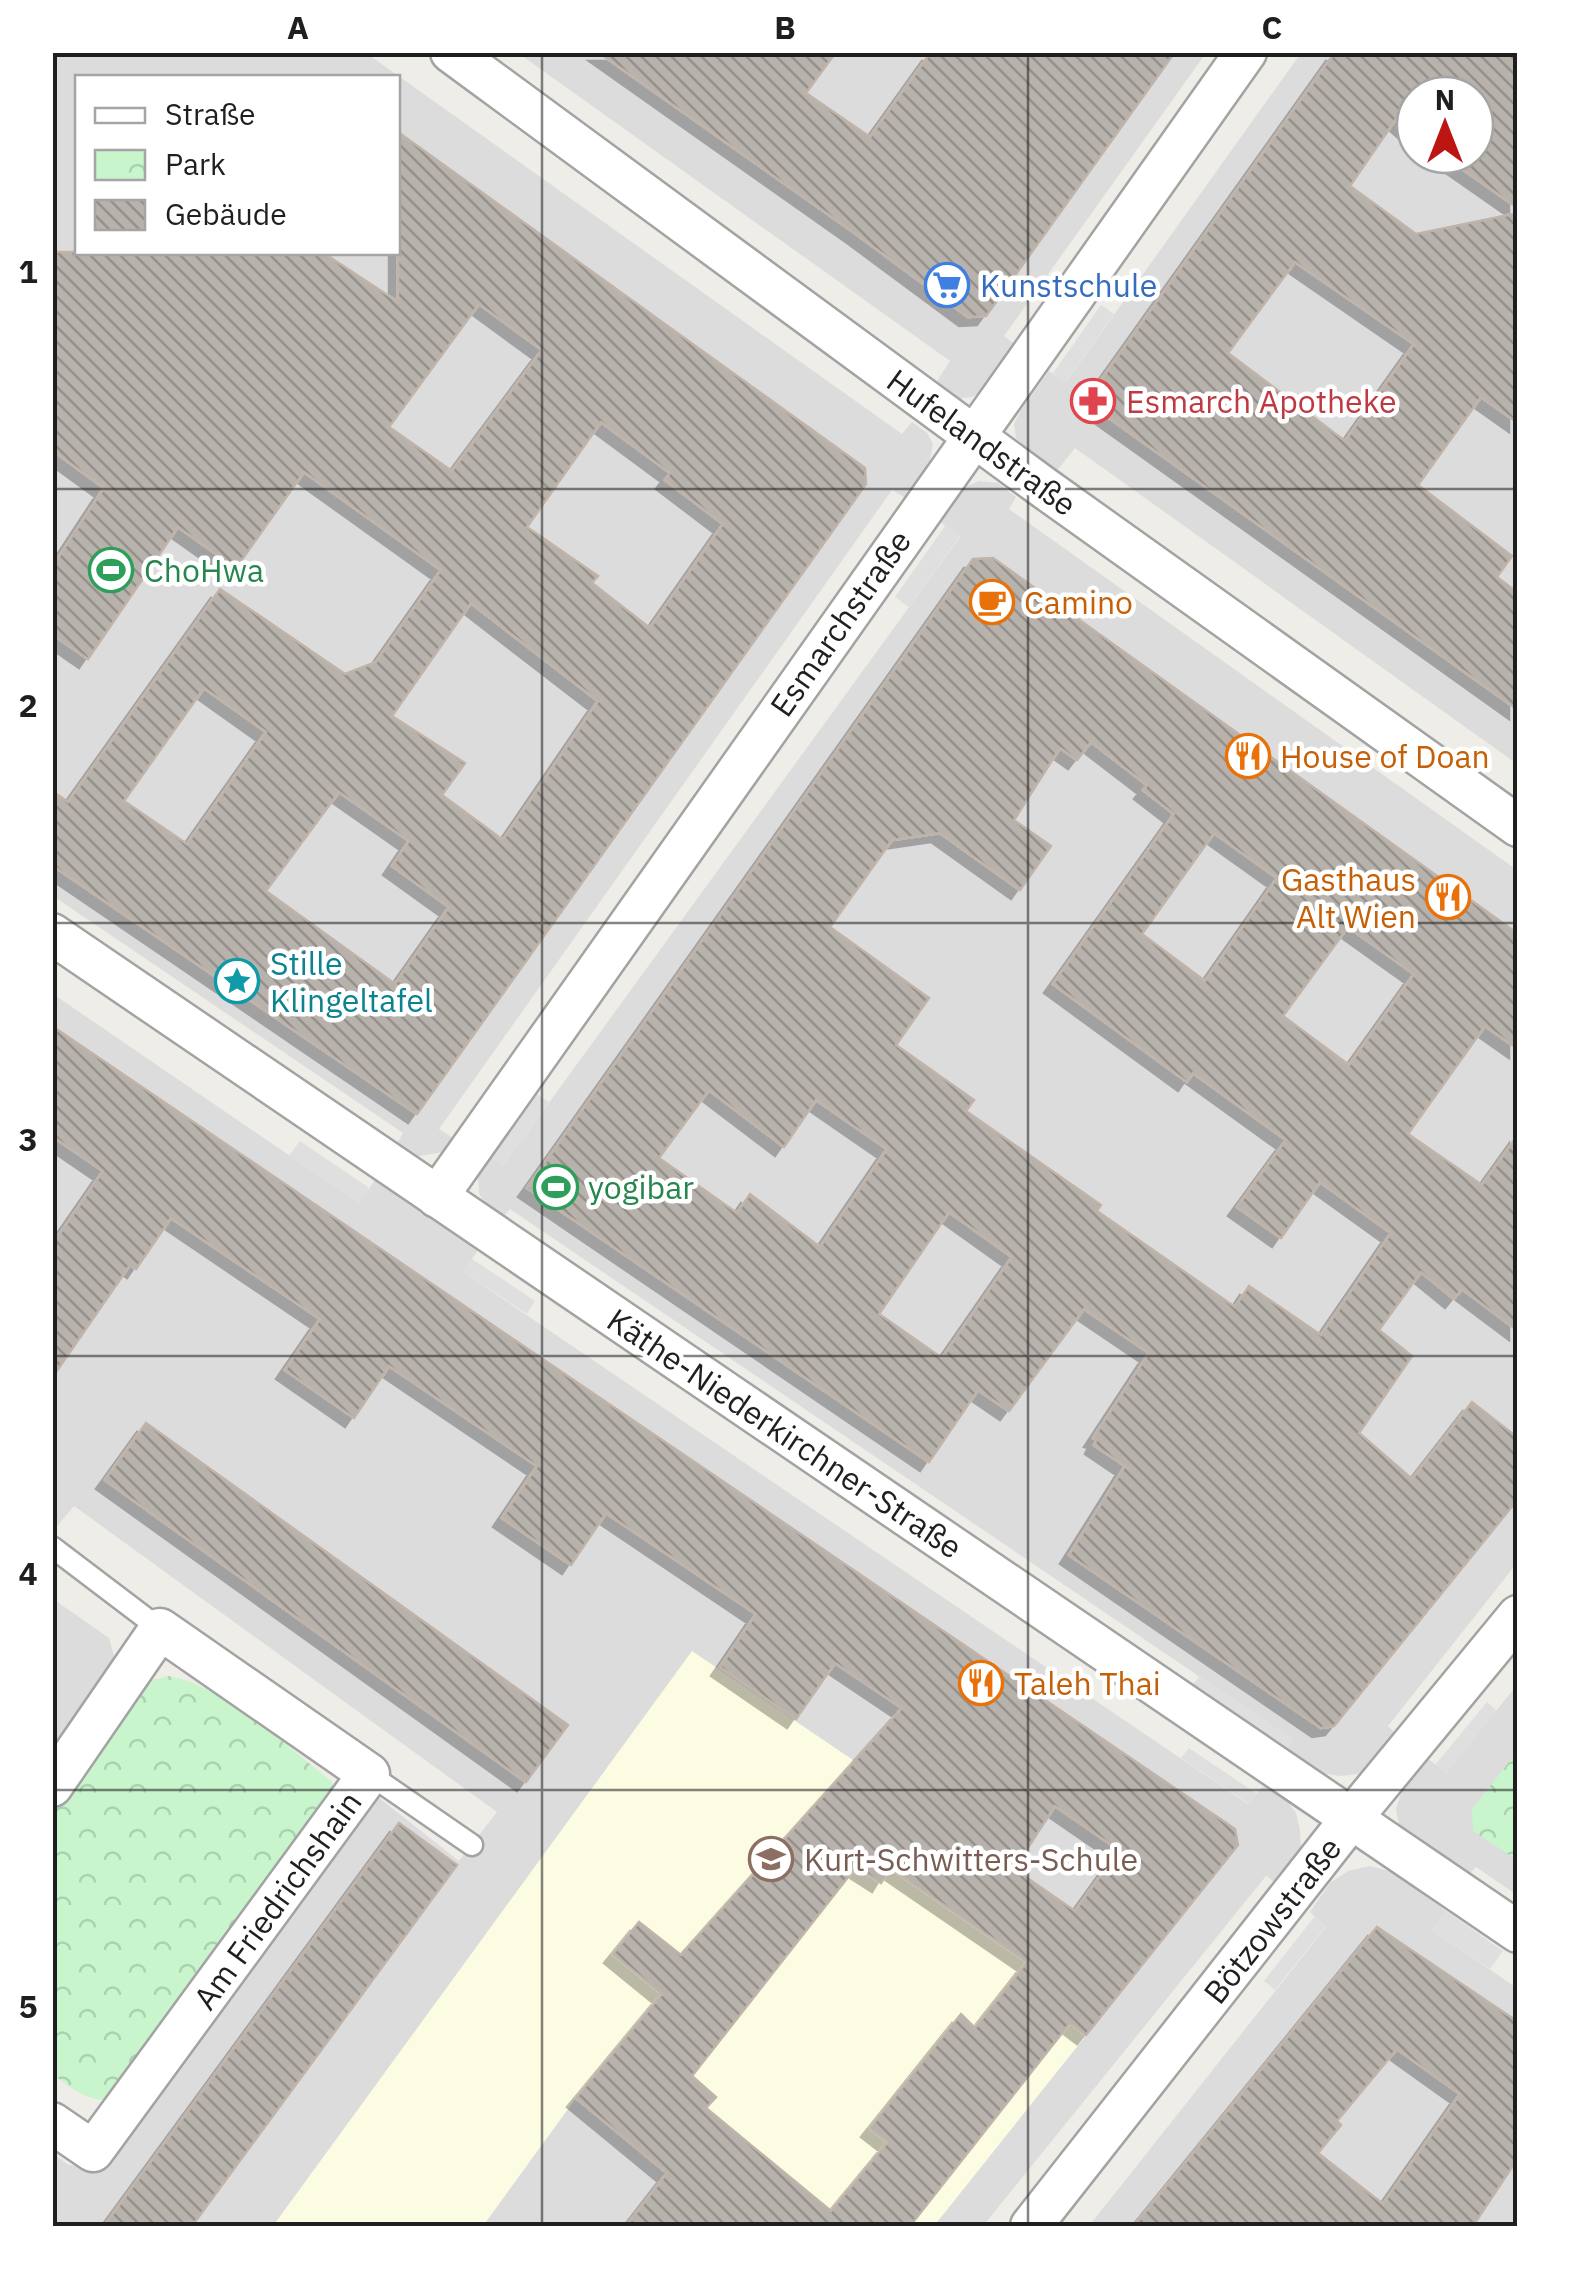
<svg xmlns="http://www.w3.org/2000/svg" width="1570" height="2279" font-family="'IBM Plex Sans',sans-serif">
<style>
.residential{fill:#dddcdc;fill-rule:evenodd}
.education{fill:#fcfce2}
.park{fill:url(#park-crowns)}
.parking{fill:#dfdfdf}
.building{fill:url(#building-back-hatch);stroke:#c0b4aa;stroke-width:2.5;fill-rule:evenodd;filter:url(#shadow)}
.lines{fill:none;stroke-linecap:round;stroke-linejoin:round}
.lane-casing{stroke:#a3a3a3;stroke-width:25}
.street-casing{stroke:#a3a3a3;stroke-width:45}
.lane{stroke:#fff;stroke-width:20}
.street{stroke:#fff;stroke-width:40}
.grid{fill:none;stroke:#1f1f1f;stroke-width:2.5;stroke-opacity:0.55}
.labels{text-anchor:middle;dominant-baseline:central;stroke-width:9;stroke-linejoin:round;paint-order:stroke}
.shop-label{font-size:32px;fill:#366cbe;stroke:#fff;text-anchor:start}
.health-label{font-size:32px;fill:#be3a42;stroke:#fff;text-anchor:start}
.street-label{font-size:32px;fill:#1f1f1f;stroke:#fff}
.leisure-label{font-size:32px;fill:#27864d;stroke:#fff;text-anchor:start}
.food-label{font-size:32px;fill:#c56008;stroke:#fff;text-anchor:start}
.culture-label{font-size:32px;fill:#0d838f;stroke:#fff;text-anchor:start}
.education-label{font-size:32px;fill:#785e54;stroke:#fff;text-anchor:start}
.neatline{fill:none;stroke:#1f1f1f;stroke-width:4}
.grid-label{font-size:32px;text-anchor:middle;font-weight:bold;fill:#1f1f1f}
</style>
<defs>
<pattern id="park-crowns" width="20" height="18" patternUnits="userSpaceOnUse" patternTransform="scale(2.5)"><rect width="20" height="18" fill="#c8f5cc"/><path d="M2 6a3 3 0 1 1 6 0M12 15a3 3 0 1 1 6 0" fill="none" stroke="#abd2af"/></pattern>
<pattern id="building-back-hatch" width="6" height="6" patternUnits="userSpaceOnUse" patternTransform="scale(2.5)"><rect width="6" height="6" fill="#b8b2ac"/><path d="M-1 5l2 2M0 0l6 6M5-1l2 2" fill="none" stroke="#95908b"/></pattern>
<filter id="shadow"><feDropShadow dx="-9" dy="9" stdDeviation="0" flood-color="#0004"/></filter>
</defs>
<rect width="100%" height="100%" fill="#efede7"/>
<path class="residential" d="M52,53H366L902,434L912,422L927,433L933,444L928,470L907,499L892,490L439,1129L453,1138L443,1152L414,1157L395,1147L403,1133L53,896ZM78,78H398V252H78Z
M518,53H1206L1004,336L1016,345L986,389L972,397L958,399L934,386L950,361Z
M1301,53H1517V764L1075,448L1055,473L1016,438L1014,424L1021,410L1049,371L1066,382ZM1415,95H1475V155H1415Z
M979,481L998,483L1016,497L1009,509L1517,870V1563L1388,1726L1397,1735L1376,1763L1358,1774L1340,1776L1321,1773L1285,1752L1293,1740L510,1209L501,1219L487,1208L479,1193L478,1177L489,1157L503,1166L960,537L939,521L967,486Z
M53,994L359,1203L375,1180L478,1250L463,1272L1248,1804L1262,1787H1270L1284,1797L1296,1813L1300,1830L1301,1847L1295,1861L1277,1884L1266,1876L983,2226H53V2154L69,2165L82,2166L369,1795L378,1797L459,1861L497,1812L74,1506L53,1531Z
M53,1599L109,1638L115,1659L112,1682L53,1765Z
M1517,1685V1895L1476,1867L1466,1877L1409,1838L1399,1825L1396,1809L1401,1793L1427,1758L1446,1773Z
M1370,1866L1392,1872L1446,1911L1432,1930L1517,1988V2226H1089L1326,1927L1310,1912L1330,1883L1348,1871Z"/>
<path class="education" d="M692,1651L1147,1959L934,2226H734L576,2098L483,2226H273Z"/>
<path class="park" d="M168,1676C217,1682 292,1750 332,1782L335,1789L112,2100C87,2102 72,2088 53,2075V1807L134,1692L143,1683Z
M1517,1752V1860L1473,1831L1472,1809Z"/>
<path class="parking" d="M1101,305L1114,314L1065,383L1053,373Z
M945,526L960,536L909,607L895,597Z
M537,1094L549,1102L503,1166L489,1157Z
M300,1141L369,1188L360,1204L289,1156Z
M472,1259L535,1301L527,1314L463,1272Z
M1200,1676L1293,1740L1285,1752L1190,1687Z
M1487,1702L1497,1711L1446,1773L1435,1765Z
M1189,1748L1257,1794L1249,1804L1181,1758Z
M1446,1911L1503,1951L1490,1969L1432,1930Z
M1315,1916L1326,1926L1275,1990L1264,1981Z"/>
<path class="building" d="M598,52H836L806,93L870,137L931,52H1175L986,316L968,317L856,234Z
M1335,52H1518V208L1442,155H1475V95H1415V136L1396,119L1350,186L1416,234L1518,213V423L1481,397L1418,485L1512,556L1497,577L1518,593V710L1095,408L1091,394ZM1295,262L1414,344L1345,441L1228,353Z
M398,132L865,468L866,484L417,1114L52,865V791L68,802L220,589L345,674L376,662L441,570L304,472L236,568L178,527L88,659L52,634V567L104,488L52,450V252H322L398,302ZM479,304L542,350L452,471L389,427ZM601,422L670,473L665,480L723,524L650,628L592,583L598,576L527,527ZM471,603L598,701L503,840L442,795L465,763L392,716ZM204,688L266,732L187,844L124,801ZM339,792L409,841L392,866L449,907L395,984L266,891Z
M993,558L1518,934V1049L1485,1026L1408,1134L1482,1185L1518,1135V1331L1462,1289L1454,1299L1421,1272L1379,1330L1412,1356L1359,1433L1412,1479L1472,1402L1518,1438V1499L1334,1726L1321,1728L1069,1555L1125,1466L1094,1445L1097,1439L1093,1438L1149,1353L1084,1309L1009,1411L978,1390L929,1462L527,1188L973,559ZM1091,742L1147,785L1143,790L1174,814L1053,984L1187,1082L1193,1073L1286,1140L1237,1207L1281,1238L1320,1182L1391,1233L1321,1335L1249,1286L1235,1307L1097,1211L1101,1205L966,1111L974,1100L896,1045L929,998L830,927L892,840L940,833L1020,890L1051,846L1014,820L1060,748L1077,760ZM1214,833L1277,878L1205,981L1142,934ZM1348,927L1414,974L1349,1065L1283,1016ZM709,1090L784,1147L816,1100L887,1149L820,1247L750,1194L737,1213L659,1158ZM949,1212L1012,1257L942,1358L879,1314Z
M52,1026L1235,1829L1238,1845L1086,2035L1070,2023L910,2226H626L667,2173L576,2098L662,1994L613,1954L639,1922L681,1955L902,1708L835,1663L796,1719L720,1667L756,1614L606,1513L571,1565L540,1544L502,1518L537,1466L389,1366L354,1418L285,1370L320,1319L171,1218L136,1269L130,1265L52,1378V1245L103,1171L52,1136ZM1055,1806L1119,1850L1075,1911L1014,1869ZM856,1867L881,1883L890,1868L1027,1962L975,2028L961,2014L870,2128L888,2142L831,2211L706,2108L716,2097L692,2076Z
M146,1423L568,1725L526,1782L105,1480Z
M399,1823L457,1865L192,2226H104Z
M1377,1927L1518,2022V2158L1473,2226H1134ZM1397,2049L1460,2094L1383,2204L1318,2153L1341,2125L1337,2121Z"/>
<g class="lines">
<defs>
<path id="lane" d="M52,1547L160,1629
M369,1774L472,1845"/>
<path id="street" d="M451,52L1043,487L1518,826
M52,934L1518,1932
M437,1197L1246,52
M52,1786L160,1629L369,1774L93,2151L52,2123
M1031,2226L1350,1820L1518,1616"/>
</defs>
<use href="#lane" class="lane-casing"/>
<use href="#street" class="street-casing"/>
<use href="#lane" class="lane"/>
<use href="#street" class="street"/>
</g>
<path class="grid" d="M542,52V2226M1028,52V2226M52,489H1518M52,923H1518M52,1356H1518M52,1790H1518"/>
<defs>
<symbol id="supermarket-ring" viewBox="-11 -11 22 22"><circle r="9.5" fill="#fff" stroke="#3f7fe0" stroke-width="1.5"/><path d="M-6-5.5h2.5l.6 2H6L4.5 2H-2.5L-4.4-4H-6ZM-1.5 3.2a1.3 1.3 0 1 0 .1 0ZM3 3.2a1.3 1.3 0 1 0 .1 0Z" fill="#3f7fe0"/></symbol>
<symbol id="pharmacy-ring" viewBox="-11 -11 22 22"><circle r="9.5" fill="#fff" stroke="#e0444e" stroke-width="1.5"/><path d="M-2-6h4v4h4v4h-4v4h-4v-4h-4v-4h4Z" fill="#e0444e"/></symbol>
<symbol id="stadium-ring" viewBox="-11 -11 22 22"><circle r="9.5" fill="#fff" stroke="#2e9e5b" stroke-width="1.5"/><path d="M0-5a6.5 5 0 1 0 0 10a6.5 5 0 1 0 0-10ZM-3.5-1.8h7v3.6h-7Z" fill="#2e9e5b"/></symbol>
<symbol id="cafe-ring" viewBox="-11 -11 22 22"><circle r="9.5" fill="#fff" stroke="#e8710a" stroke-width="1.5"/><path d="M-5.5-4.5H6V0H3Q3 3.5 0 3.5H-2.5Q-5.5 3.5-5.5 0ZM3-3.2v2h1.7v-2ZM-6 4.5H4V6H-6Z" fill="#e8710a"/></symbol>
<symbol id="restaurant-ring" viewBox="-11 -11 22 22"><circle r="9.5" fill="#fff" stroke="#e8710a" stroke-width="1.5"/><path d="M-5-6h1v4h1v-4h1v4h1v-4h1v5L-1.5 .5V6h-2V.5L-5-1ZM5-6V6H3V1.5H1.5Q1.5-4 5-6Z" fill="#e8710a"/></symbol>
<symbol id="sight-ring" viewBox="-11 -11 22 22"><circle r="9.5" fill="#fff" stroke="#0f9aa8" stroke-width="1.5"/><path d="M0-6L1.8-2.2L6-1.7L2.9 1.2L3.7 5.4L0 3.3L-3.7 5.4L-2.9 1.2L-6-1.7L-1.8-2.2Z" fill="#0f9aa8"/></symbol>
<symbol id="school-ring" viewBox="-11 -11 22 22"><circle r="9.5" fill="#fff" stroke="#8d6e63" stroke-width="1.5"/><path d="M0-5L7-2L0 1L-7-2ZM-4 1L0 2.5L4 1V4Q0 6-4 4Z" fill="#8d6e63"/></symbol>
</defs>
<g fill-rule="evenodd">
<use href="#supermarket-ring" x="922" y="260" width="50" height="50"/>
<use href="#pharmacy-ring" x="1068" y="376" width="50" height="50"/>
<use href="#stadium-ring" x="86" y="545" width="50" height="50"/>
<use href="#cafe-ring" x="967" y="577" width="50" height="50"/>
<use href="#restaurant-ring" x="1223" y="731" width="50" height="50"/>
<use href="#restaurant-ring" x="1423" y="872" width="50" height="50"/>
<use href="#sight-ring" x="212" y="956" width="50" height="50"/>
<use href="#stadium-ring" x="531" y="1162" width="50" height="50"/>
<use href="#restaurant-ring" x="956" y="1658" width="50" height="50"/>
<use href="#school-ring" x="746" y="1834" width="50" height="50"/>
</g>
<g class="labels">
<g class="shop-label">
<text x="980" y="285">Kunstschule</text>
</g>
<g class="health-label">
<text x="1126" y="401">Esmarch Apotheke</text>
</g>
<g class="street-label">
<text transform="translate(982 442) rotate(36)">Hufelandstraße</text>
<text transform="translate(840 623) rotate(-55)">Esmarchstraße</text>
<text transform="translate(785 1433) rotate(34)">Käthe-Niederkirchner-Straße</text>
<text transform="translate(277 1900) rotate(-54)">Am Friedrichshain</text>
<text transform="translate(1272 1920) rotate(-52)">Bötzowstraße</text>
</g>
<g class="leisure-label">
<text x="144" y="570">ChoHwa</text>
<text x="588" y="1187">yogibar</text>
</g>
<g class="food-label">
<text x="1024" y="602">Camino</text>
<text x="1280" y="756">House of Doan</text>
<text x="1416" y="879" text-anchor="end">Gasthaus<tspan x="1416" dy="37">Alt Wien</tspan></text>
<text x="1014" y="1683">Taleh Thai</text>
</g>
<g class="culture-label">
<text x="270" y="963">Stille<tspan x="270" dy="37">Klingeltafel</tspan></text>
</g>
<g class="education-label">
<text x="804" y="1859">Kurt-Schwitters-Schule</text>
</g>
</g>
<rect width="1570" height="2279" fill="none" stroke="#ffffff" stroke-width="110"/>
<rect x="75" y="75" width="325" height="180" fill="#ffffff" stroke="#a5a5a5" stroke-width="2.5"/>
<rect x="95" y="108" width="50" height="15" fill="#ffffff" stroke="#a5a5a5" stroke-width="2.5"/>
<text x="165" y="125" font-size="30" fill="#1f1f1f">Straße</text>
<rect x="95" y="150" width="50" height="30" fill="url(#park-crowns)" stroke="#a5a5a5" stroke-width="2.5"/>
<text x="165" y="175" font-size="30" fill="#1f1f1f">Park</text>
<rect x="95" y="200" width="50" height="30" fill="url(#building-back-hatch)" stroke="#a5a5a5" stroke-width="2.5"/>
<text x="165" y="225" font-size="30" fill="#1f1f1f">Gebäude</text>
<g transform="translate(1445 125)"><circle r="48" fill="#ffffff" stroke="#a5a5a5" stroke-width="2.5"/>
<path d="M0-8L18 38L0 25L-18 38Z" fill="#bd1512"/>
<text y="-15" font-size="28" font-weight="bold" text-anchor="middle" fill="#1f1f1f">N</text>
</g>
<rect x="55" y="55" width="1460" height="2169" class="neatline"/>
<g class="grid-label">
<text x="298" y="39">A</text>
<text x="785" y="39">B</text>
<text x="1272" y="39">C</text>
<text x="28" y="283">1</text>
<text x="28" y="717">2</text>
<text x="28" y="1151">3</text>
<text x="28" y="1585">4</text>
<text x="28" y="2018">5</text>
</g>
</svg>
